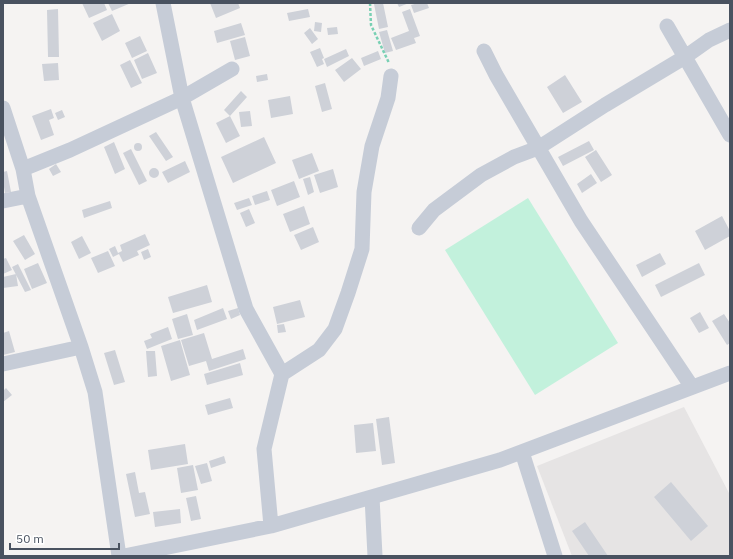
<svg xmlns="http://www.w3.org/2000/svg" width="733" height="559" font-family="'IBM Plex Sans',sans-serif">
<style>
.education{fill:#e6e4e4}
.green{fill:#c2f1dc}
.building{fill:#ced1d8}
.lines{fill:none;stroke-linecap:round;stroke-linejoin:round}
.path{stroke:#79d0b4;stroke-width:2.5;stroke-dasharray:3 2;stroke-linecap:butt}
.minor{stroke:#c6ccd7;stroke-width:15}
</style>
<rect width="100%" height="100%" fill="#f5f3f2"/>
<path class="education" d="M684,407L730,495V556H572L537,466Z"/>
<path class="green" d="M528,198L618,343L535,395L445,250Z"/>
<path class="building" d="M82,3H104L107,10L89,18Z
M108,3H131L112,11Z
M210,3H238L240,8L216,18Z
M381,3H383L388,27L379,29L374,4Z
M397,3H409L399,7Z
M418,3H427L429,8L414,13L411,5Z
M58,9L59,57H48L47,10Z
M308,9L310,17L289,21L287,13Z
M410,9L420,36L414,38L416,43L396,50L391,38L409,31L402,12Z
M112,14L120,31L102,41L93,23Z
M315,22L322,23L321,32L314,31Z
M241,23L245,35L217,43L214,31Z
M337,27L338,34L328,35L327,28Z
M310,28L318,39L312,44L304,33Z
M387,30L393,51L385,53L379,32Z
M140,36L147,51L132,58L125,43Z
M245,37L250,56L235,60L230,41Z
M320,48L324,58L322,59L324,64L317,67L310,52Z
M346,49L349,56L327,67L324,59Z
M378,51L381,59L364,66L361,58Z
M148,53L157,73L142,79L134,60Z
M352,58L361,69L344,82L335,70Z
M130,60L142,83L131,88L120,65Z
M58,63L59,80L44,81L42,64Z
M267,74L268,80L257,82L256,76Z
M565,75L582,102L563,113L547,87Z
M325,83L332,109L322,112L315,86Z
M241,91L247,97L230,116L224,110Z
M290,96L293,114L271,118L268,100Z
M51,109L54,118L49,120L54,135L41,140L32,116Z
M62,110L65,117L58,120L55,113Z
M250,111L252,126L241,127L239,112Z
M230,116L240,136L226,143L216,123Z
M156,132L173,157L166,161L149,136Z
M264,137L276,163L233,183L221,157Z
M589,141L594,150L563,166L558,157Z
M114,142L125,169L115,174L104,147Z
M134 147a4 4 0 1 1 8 0a4 4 0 1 1-8 0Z
M131,149L147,181L139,185L123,153Z
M596,150L612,175L601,182L585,157Z
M312,153L319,171L299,179L292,160Z
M185,161L190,172L168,183L162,172Z
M56,164L61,172L53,176L49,169Z
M149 173a5 5 0 1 1 10 0a5 5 0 1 1-10 0Z
M333,169L338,187L320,193L314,175Z
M7,171L11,192L5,193L3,181V172Z
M591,174L597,183L582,193L577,184Z
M310,177L314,192L308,195L303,179Z
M294,181L300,197L277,206L271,190Z
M267,191L270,200L255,205L252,196Z
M249,198L252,205L237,210L234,203Z
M110,201L112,208L84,218L82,210Z
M304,206L310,224L290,232L283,214Z
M249,209L255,223L246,227L240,213Z
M722,216L730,231V236L705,250L695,231Z
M313,227L319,242L301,250L294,235Z
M145,234L150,245L137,251L139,255L123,262L119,254L113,257L109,249L115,246L118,253L122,251L120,245Z
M24,235L35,254L25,260L13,241Z
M82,236L91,253L79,259L71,242Z
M148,249L151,257L144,260L141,252Z
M108,251L115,266L98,273L91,258Z
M660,253L666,264L642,277L636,265Z
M6,258L12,270L3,274V259Z
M38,263L47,283L32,289L24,269Z
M699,263L705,275L661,297L655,285Z
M18,264L31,290L25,292L12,267Z
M16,274L18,286L3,288V277Z
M207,285L212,302L173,313L168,297Z
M300,300L305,317L277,324L273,307Z
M223,308L227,319L197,330L194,320Z
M238,308L240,315L231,319L228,311Z
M700,312L709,328L699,333L690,318Z
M187,314L193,335L178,339L172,319Z
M724,314L730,323V343L727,345L712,321Z
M284,324L286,332L278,333L277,325Z
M168,327L172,339L147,349L144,341L152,338L150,334Z
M9,331L15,352L3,355V333Z
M204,333L212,359L243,349L246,359L209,371L206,361L189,366L181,340Z
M180,340L190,375L171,381L161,346Z
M115,350L125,382L114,385L104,353Z
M146,351H155L157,376L148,377Z
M240,363L243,375L207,385L204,374Z
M6,388L12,395L3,402V391Z
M230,398L233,408L208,415L205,405Z
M389,417L395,463L382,465L376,419Z
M373,423L376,451L356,453L354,425Z
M185,444L188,464L151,470L148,450Z
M224,456L226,463L211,468L209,461Z
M207,463L212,481L201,484L195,466Z
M193,465L198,490L181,493L177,468Z
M135,472L139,493L145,492L150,514L135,517L126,474Z
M671,482L708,526L691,541L654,497Z
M196,496L201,519L191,521L186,498Z
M180,509L181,523L155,527L153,512Z
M585,522L608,556H589L572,531Z"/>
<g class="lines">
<path class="path" d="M370,3L371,25L389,63"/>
<path class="minor" d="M163,3L182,98L246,309L282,374L264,449L271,526
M667,26L730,135
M484,51L496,75L581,221L692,387
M3,108L23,169L28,196L81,347L95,392L119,556
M23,169L70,150L182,98L232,69
M3,201L28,196
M419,228L434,210L481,175L514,157L538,148L605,105L685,57L709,40L730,30
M3,364L81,347
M282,374L319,350L335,329L348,293L362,249L364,192L372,146L388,98L391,76
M522,452L555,556
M372,497L375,556
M124,556L271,526L500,460L730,373"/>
</g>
<rect width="733" height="559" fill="none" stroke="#495260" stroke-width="8"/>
<path d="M10 543v6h109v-6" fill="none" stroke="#495260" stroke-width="2"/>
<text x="16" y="543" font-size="12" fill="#495260" stroke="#ffffff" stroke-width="3" paint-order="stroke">50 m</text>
</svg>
